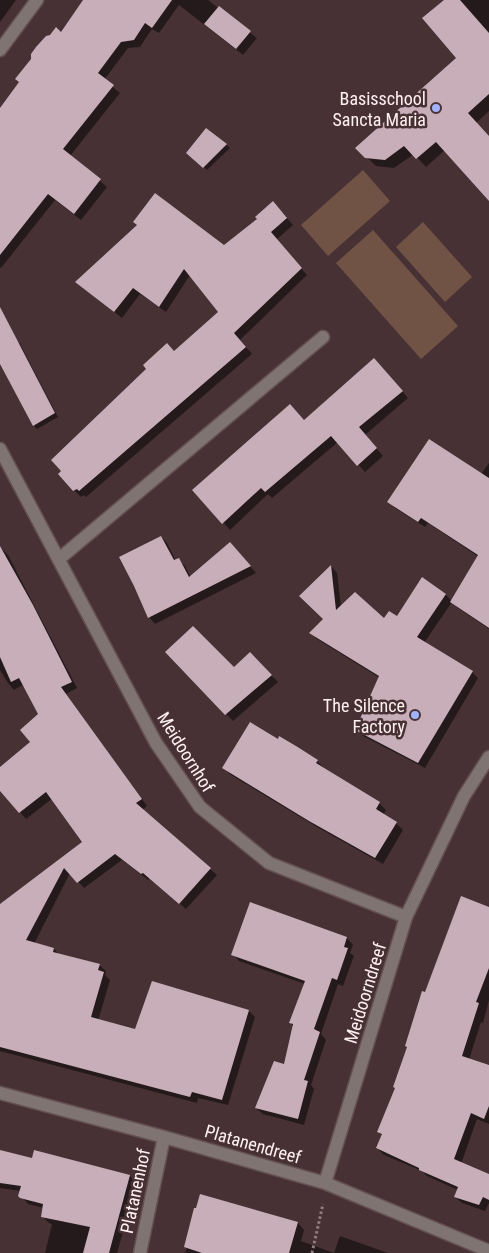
<svg xmlns="http://www.w3.org/2000/svg" width="489" height="1253" font-family="'Roboto Condensed',sans-serif">
<style>
.green{fill:#715345}
.shadow{fill:#0007}
.building{fill:#c8aeb9}
.lines{fill:none;stroke-linecap:round;stroke-linejoin:round}
.minor-casing{stroke:#645052;stroke-width:15}
.path{stroke:#907d7f;stroke-width:3;stroke-dasharray:2.5 2.5;stroke-linecap:butt}
.minor{stroke:#807473;stroke-width:12}
.poi-dot{fill:#a2b2fd;stroke:#473134;stroke-width:2}
.labels{text-anchor:middle;dominant-baseline:central;stroke-width:5;stroke-linejoin:round;paint-order:stroke}
.poi-label{font-size:18px;fill:#fff0f1;stroke:#473134;text-anchor:end}
.street-label{font-size:18px;fill:#fff0f1;stroke:#473134}
</style>
<rect width="100%" height="100%" fill="#473134"/>
<path class="green" d="M363,170L390,201L328,256L301,225Z
M423,222L472,277L445,302L396,247Z
M373,230L458,326L421,359L336,263Z"/>
<path class="shadow" d="M0,0H16L0,22Z
M85,0H208L257,38L243,55L179,5L159,33L152,29L140,47L128,48L104,80L120,93L70,156L107,187L81,220L55,200L1,268L0,267V110L61,33Z
M446,0H489V111L476,123L489,137V200L445,150L426,167L414,154L394,168L376,166L357,148L458,58Z
M206,129L230,148L207,170L191,156Z
M279,209L293,225L276,240L307,275L240,340L252,354L86,497L84,495L81,497L74,490L62,471L175,353L219,312L190,275L166,312L140,294L122,318L84,288L224,247Z
M0,323L20,344L58,417L37,429L34,426L0,361Z
M381,366L408,398L365,435L383,456L365,472L338,442L272,498L268,494L230,530L194,490L304,421Z
M489,463V629L458,608L452,602L424,643L472,672L478,678L425,768L363,736L357,730L380,678L317,639L311,633L325,619L301,596L331,566L337,573L341,607L385,620L397,617L422,579L446,595L452,601L479,557L428,523L425,527L395,508L389,501L481,474Z
M161,537L167,543L176,561L178,560L185,566L191,578L236,550L256,573L155,624L149,617L135,585Z
M2,549L8,555L77,688L66,694L147,806L142,810L217,875L186,909L150,878L148,880L122,860L84,888L70,873L34,944L54,949L59,954L99,965L106,971L105,975L110,980L98,1021L136,1031L249,1011L255,1017L228,1105L198,1098L197,1103L0,1051V983L23,888L84,842L53,798L26,819L0,789V768L32,742L40,714L24,684L14,690L8,683L0,670V550Z
M167,652L234,669L250,654L278,682L233,721Z
M278,741L296,747L317,761L324,768L379,803L386,810L383,815L396,823L403,830L383,864L317,827L231,775L224,768Z
M489,908V1000L483,1023L481,1022L469,1060L489,1067V1124L477,1119L461,1164L489,1175V1203L485,1211L462,1203L455,1197L458,1190L427,1176L422,1171L384,1155L377,1148L383,1136L378,1131L396,1089L426,994Z
M347,938L353,945L350,953L354,956L343,986L338,984L321,1034L326,1040L311,1085L314,1089L304,1125L263,1114L256,1108L285,1065L293,1026L290,1023L305,984L239,961L233,954Z
M0,1152L33,1159L35,1152L130,1176L137,1183L117,1253H45L52,1224L49,1223L42,1216L44,1208L28,1204L20,1195L21,1191L0,1188Z
M298,1223L304,1230L301,1241L334,1253L340,1236L388,1253H185L187,1248Z"/>
<path class="building" d="M83,0H172L152,28L145,23L134,40L121,42L98,73L114,85L63,149L101,179L74,214L48,194L0,255V108L19,82L15,79L31,59V54L36,47L46,36L50,35L56,27L61,32Z
M444,0H460L489,33V94L468,113L489,136V201L436,142L416,159L404,146L385,160L365,158L355,148L456,58L422,18Z
M219,6L251,31L236,49L204,24Z
M206,128L227,144L203,168L186,153Z
M155,193L224,245L257,219L255,217L273,201L287,218L271,232L302,268L234,333L246,347L79,491L77,489L73,491L58,474L61,471L51,460L146,369L143,365L167,343L174,351L218,312L184,269L159,307L133,288L114,312L75,282L137,225L133,222Z
M0,307L55,413L33,426L0,364Z
M374,358L403,391L359,427L377,448L357,466L331,436L265,492L261,488L222,524L192,490L290,404L304,420Z
M429,439L489,478V628L450,602L478,555L421,518L418,522L387,502Z
M161,536L174,560L179,558L189,577L230,542L251,566L148,618L134,586L119,557Z
M0,546L33,605L72,682L61,687L142,799L136,803L211,868L179,904L143,873L141,874L115,854L77,883L64,868L26,940L54,948L53,952L100,964L98,970L104,972L91,1017L135,1029L152,981L249,1010L222,1100L192,1092L190,1097L0,1047V904L82,842L46,792L19,813L0,791V767L30,742L20,730L38,714L19,678L11,682L0,657Z
M331,565L336,610L355,592L384,618L389,611L397,616L422,577L446,594L417,637L473,671L418,763L355,730L379,676L309,633L323,619L299,596Z
M193,626L234,667L250,652L272,675L225,715L165,652Z
M250,722L278,739L279,736L296,746L318,760L316,763L380,802L376,809L397,822L375,858L309,821L222,768Z
M461,896L489,907V968L476,1002L479,1003L462,1056L489,1065V1106L484,1119L471,1113L454,1159L489,1174V1200L483,1197L479,1205L454,1197L458,1187L419,1170V1168L376,1148L382,1134L377,1132L395,1088L393,1087L407,1047L405,1046L422,991L425,992Z
M250,902L347,937L344,947L348,948L337,980L332,978L314,1029L320,1032L304,1080L308,1081L298,1119L255,1108L274,1061L284,1064L293,1024L289,1023L305,981L231,955Z
M0,1150L32,1158L34,1150L130,1175L109,1253H83L90,1227L41,1217L43,1204L20,1198L18,1196L21,1186L0,1183Z
M200,1194L298,1222L289,1253H202L184,1247L194,1208H196Z"/>
<g class="lines">
<defs>
<path id="minor" d="M0,50L37,0
M0,449L156,743L200,807L269,863L406,917
M59,559L323,337
M0,1093L164,1137L325,1183L489,1251
M325,1183L406,917L464,796L489,757
M140,1253L164,1137"/>
</defs>
<use href="#minor" class="minor-casing"/>
<path class="path" d="M312,1253L323,1204"/>
<use href="#minor" class="minor"/>
</g>
<g class="poi-dot">
<circle cx="436" cy="108" r="5"/>
<circle cx="415" cy="715" r="5"/>
</g>
<g class="labels">
<g class="poi-label">
<text x="426" y="98">Basisschool<tspan x="426" dy="21">Sancta Maria</tspan></text>
<text x="405" y="705">The Silence<tspan x="405" dy="21">Factory</tspan></text>
</g>
<g class="street-label">
<text transform="translate(186 752) rotate(58)">Meidoornhof</text>
<text transform="translate(365 993) rotate(-73)">Meidoorndreef</text>
<text transform="translate(253 1144) rotate(16)">Platanendreef</text>
<text transform="translate(135 1191) rotate(-78)">Platanenhof</text>
</g>
</g>
</svg>
